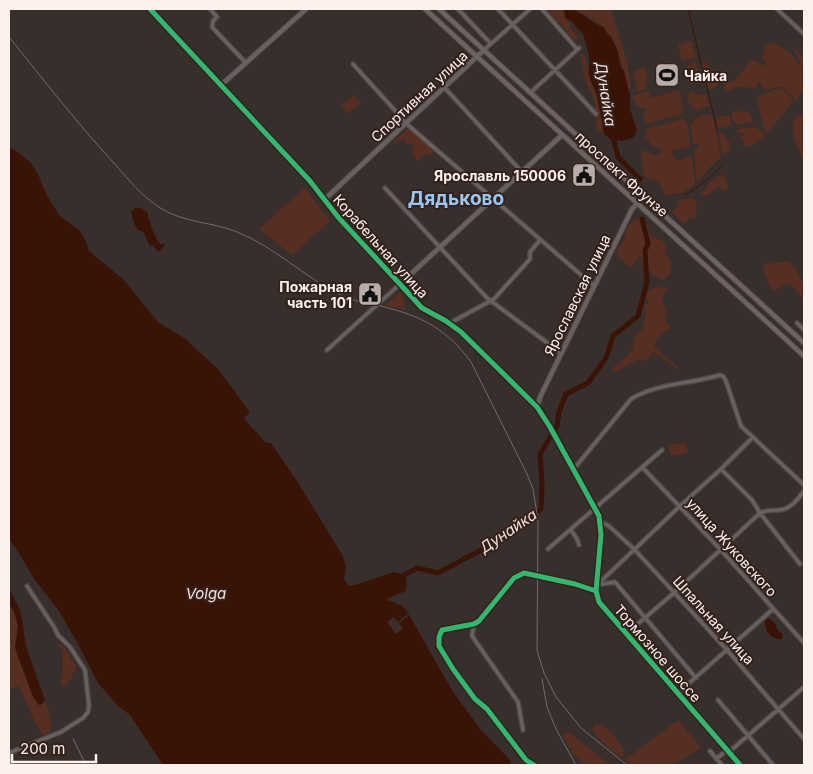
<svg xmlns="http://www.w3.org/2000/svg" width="813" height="774" font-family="Inter,sans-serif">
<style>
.green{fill:#572e22}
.water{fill:#3a1307}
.pier{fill:#382f2c}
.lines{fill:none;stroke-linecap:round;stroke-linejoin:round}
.stream{stroke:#3a1307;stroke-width:1}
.river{stroke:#3a1307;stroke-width:5}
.minor-casing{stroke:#534b49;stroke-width:5.5}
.tertiary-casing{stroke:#534b49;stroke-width:6}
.secondary-casing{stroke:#534b49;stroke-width:6}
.minor{stroke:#68615f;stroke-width:3}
.tertiary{stroke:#68615f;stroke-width:4}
.secondary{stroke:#6e6361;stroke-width:4}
.rail{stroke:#736b69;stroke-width:1}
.cycleway-casing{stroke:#33221c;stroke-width:8}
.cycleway{stroke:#33b770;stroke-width:5}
.labels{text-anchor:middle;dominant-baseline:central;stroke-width:4;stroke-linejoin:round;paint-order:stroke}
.poi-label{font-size:14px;font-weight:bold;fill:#fdf1ed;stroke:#33221c;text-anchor:end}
.street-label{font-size:14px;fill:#fdf1ed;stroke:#33221c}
.water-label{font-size:15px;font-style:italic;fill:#f3dfd9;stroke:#33221c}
.district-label{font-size:19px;font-weight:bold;fill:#99c7f4;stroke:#33221c}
</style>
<rect width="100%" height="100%" fill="#382f2c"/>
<path class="green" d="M548,9H564C566,15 565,20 570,24L571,30L579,38L573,41L563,26L551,16Z
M575,9H610L612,12L627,62L631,87L629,89L617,48L604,27L584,14L578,13Z
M691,41L696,57L682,61L678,45Z
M772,42C785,48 792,53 799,66L801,64L791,44L804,58V87L797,101L782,86L764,90L760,82L757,83V88L737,87L725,92L724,89L725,83L735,81L750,61H756L764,66L766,63L762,56L765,52L764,47Z
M580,54H584L589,76L597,96L604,134L597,130L594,98L586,83Z
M696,62L701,80L697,83L691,81L689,83L684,73L689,65Z
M705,62L713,71V73L723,70L731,71L728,74L712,78L721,83L716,85V88L708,89L702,64Z
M645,68L648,81L645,82L646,88L638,92L633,71Z
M780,88L783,89L794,101L766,134L757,101L759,96Z
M680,90L683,110L682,114L645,124L643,115L647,109L636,106L632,96L648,91L651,98Z
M693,91L695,95L706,94L709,106L696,110L689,103L687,95Z
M354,95L361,103L348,114L341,106Z
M737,111L749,112L753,122L736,125L731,116L732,113Z
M804,114V162C799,148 780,118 804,114Z
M702,115H711L713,117L721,157L708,169L697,183L694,152L699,147L698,143L693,145L691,124L697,117Z
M721,116H729L732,124L730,126L718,129L716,118Z
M683,119L687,123L690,146L672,151L675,161L692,156L695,184L683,193L665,195L659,182L648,179L644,175L641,154L644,150L654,156L661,153L662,150L659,147H654L650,145L649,140L644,139L646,135L645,130Z
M754,127L762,131L764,139L756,140L755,144L743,148L745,143L741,138L744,134L742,132L736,133L737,130L741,128Z
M408,128L433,150L434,152L432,154L422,156L418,162C414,158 413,153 414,148L412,144H407L404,139L399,140L394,144L392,143Z
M725,133L726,139L730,143V151L722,155L719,134Z
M721,174L725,177L728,186L726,190L723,191L719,186L710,194L703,196L700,193L704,192L708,184Z
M305,188L330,221L292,255L259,229Z
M684,199H695L697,205L695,219L691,217L684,224L672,213L677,207L679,200Z
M638,219L649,226L648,232L651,237L662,240L667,249L664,253C673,263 673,260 670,275L663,280L653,275L641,265L642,258L640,256L631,267L625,265L623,260L617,257L616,251L625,239C623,230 630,222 638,219Z
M789,261C802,278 804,278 804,300L790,283L772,291L763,269L765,264Z
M658,287L666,288V292L662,298L667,314L665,319L671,329L663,332L656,340L654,347L680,369H677L666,360L653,352L646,361L638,359L616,372L613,368C618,363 628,357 631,351C636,342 633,331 645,328L643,323L646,314L644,306L648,303L649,299L645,297C645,290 652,289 658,287Z
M400,292L404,299L405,310L385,305Z
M685,442L688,452L671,456L668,446Z
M9,604L14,612L18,626L15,642L42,704L44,702C50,708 53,725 49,733L43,735L34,720L19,686L9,690V666L10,667L9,663Z
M59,643L70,654V658L76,666L71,679L65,686L60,684L62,677L63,651L58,645Z
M678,720L701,748L675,764V765H631L623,759L633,754Z
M595,725C611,726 617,741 626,753L620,757C610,749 600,741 592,730Z
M570,733C584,743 596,755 610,765H585L572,752L562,735Z"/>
<path class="water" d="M564,9C581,8 589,23 604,27L605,31L612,38L618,52L621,68L624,71L630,96V109L637,130L633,138L622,141L616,140L614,142L604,134L597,96L589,76V55L583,34L575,26L573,22L565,18Z
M9,147L19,153L30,162L38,174L47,196L60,216L79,230L85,239L89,251L124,280L158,322L184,338L219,370L249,411V414L244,418L245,420L266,443H271L299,484L341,553C346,563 347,568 344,579L349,586L355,585L394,572L404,575L407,581L406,591L386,599L402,606L407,611L453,692L481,730L510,760L511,765H163L130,715L118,706L98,683L78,644L59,611L35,580L17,550L9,539Z
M135,208H141L148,213V218C151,222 150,224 152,229C153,232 158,242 160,244L164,243L165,245L160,251L158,252L154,246H150L143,232L138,230L134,224L131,212Z
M9,588L21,612L26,647L44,697V702L42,704L39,705L33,697L15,648L18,626L14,612L9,604Z
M768,619H770L776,624L777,629L783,635L782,639C771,640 764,631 765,620Z"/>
<path class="pier" d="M405,611L408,615L411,613V614L399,623L403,628L396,634L387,622L394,617L398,622L402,619L399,615L403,618L407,615Z"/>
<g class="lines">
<path class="stream" d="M688,9L717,129
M684,196L706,181L722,165"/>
<path class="river" d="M613,137L618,157L640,179
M399,578L417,568L438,573L494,543L541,509L542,485L540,454L557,426L559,412L566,394L588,383L606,358L613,336L638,316L647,282L645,251L648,243L642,219"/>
<defs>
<path id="minor" d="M210,9L217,17L213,21L212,27L246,63
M458,9L491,44
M498,9L596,114
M542,9L577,49
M777,9L804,34
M484,50L530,9
M353,64L409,126L594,286
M444,87L522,172
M530,93L579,48
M385,188L487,298L561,353
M450,323L494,299L530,259V252L540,240
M797,323L804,330
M327,350L400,284
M642,467L720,549L804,643
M721,469L752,500L760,513L800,564
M573,470L631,399C657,383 691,384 720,375L723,376L726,381L741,426L804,485
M600,524L603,523L609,526L635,550L727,650L804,739
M571,530L577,539L579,545
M548,549L662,450
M597,585L680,506L721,469L752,438
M597,585L615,582L696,678
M474,624L472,636L518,702L523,730
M627,633L675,592L760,513C767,510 772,510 779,510C790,510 798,499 804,491
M678,693L773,609
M718,700L773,765
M710,751L722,765
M729,752L804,687
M9,753L61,732L83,718L88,712L89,706L85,670L70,647L58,635L54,627L27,586
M9,757L13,765
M716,759L727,750
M534,765L526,760L487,709L475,699L453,669L439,646V637L442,630L474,624L479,621L514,578L524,573L575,584L596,591"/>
<path id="tertiary" d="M150,9L310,181L338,217L422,308L446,321L461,332L537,407L550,427L599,516L601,535L596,591L599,602L740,765
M220,86L306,9
M324,200L484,50
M400,284L562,135
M537,407L541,395L632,209L644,196"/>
<path id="secondary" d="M425,9L804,356
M439,9L804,343"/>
</defs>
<use href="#minor" class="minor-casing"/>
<use href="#tertiary" class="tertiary-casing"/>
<use href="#secondary" class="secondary-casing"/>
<use href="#minor" class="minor"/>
<use href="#tertiary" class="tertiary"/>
<use href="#secondary" class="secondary"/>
<path class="rail" d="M9,37C43,79 76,122 113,162C128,179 142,197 162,209C185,223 213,222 237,232C275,247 304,277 341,295C353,301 367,303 381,306C421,316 446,328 471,362L527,474L533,489L538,520L537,650L544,673L556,697L581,728L627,765
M542,679L547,707L556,729L576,765
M73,739L86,765"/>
<defs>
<path id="cycleway" d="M150,9L310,181L338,217L422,308L446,321L461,332L537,407L550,427L599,516L601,535L596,591L599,602L740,765
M534,765L526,760L487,709L475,699L453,669L439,646V637L442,630L474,624L479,621L514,578L524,573L575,584L596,591"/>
</defs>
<use href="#cycleway" class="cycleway-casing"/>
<use href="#cycleway" class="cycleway"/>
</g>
<defs>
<symbol id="stadium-square" viewBox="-11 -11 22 22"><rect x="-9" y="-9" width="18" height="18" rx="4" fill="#b8ada9" stroke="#33221c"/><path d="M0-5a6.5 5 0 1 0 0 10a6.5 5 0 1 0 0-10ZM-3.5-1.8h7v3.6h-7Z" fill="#111"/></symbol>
<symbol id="civic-square" viewBox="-11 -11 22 22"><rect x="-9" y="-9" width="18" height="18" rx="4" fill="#b8ada9" stroke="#33221c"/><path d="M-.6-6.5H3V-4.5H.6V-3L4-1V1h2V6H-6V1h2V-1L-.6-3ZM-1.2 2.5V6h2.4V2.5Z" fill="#111"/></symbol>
</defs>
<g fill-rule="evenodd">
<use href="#stadium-square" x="653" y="61" width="28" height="28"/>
<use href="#civic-square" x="570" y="161" width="28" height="28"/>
<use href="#civic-square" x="356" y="280" width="28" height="28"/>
</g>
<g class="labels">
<g class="poi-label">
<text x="684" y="75" text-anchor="start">Чайка</text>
<text x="566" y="175">Ярославль 150006</text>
<text x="352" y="286">Пожарная<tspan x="352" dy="16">часть 101</tspan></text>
</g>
<g class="street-label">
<text transform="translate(419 96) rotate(-43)">Спортивная улица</text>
<text transform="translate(622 174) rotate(42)">проспект Фрунзе</text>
<text transform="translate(381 246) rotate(48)">Корабельная улица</text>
<text transform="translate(577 295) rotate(-64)">Ярославская улица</text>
<text transform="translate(732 547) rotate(48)">улица Жуковского</text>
<text transform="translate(714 620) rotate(48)">Шпальная улица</text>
<text transform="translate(658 653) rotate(49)">Тормозное шоссе</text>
</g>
<g class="water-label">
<text transform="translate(606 94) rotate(81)">Дунайка</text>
<text transform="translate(508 531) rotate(-34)">Дунайка</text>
<text x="206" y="593">Volga</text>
</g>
<g class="district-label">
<text x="456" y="198">Дядьково</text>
</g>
</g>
<rect width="813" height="774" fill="none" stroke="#fdf1ed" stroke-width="20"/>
<path d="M12 754v8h84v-8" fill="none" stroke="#fdf1ed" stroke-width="2.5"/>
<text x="20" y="754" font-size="15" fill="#fdf1ed" stroke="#33221c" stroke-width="4" paint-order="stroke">200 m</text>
</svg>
